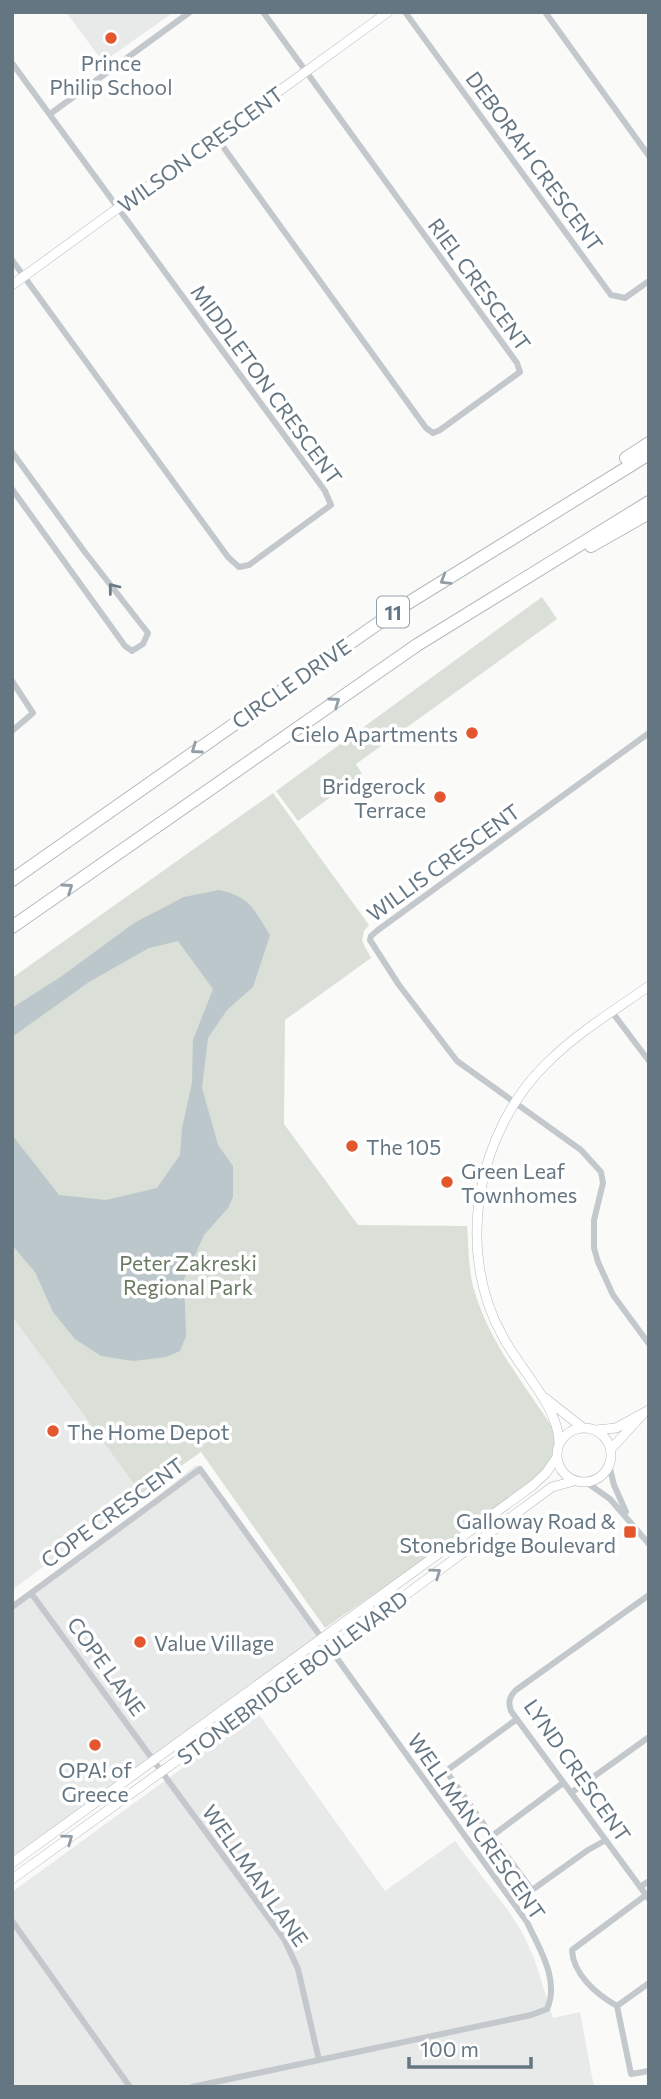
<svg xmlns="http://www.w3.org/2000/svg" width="661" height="2099" font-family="Commissioner,sans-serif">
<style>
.built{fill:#e8e9e9}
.green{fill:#dadfd7}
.water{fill:#bbc7cb}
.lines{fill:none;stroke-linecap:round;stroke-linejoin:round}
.secondary-casing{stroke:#b3babf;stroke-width:10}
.highway-casing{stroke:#b4b9bd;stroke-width:14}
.street{stroke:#c3c8cc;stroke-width:6}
.secondary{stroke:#fff;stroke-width:9}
.highway{stroke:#fff;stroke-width:12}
.oneway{stroke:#939fa8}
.oneway2{stroke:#6a7a87}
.poi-dot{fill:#e4572e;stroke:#fff;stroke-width:2.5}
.labels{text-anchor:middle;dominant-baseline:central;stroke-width:7;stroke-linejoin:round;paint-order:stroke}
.shield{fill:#fff;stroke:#939fa8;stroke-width:2}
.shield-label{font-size:19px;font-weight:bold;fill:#657683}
.poi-label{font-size:21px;fill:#657683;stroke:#fff;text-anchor:start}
.street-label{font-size:21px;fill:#657683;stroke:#fff}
.park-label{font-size:21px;fill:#687a64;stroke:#fff}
</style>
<rect width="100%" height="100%" fill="#fafaf8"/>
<path class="built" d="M66,12H174L103,62Z
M12,1316L141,1494L12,1590Z
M196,1465L321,1637L12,1863V1607L106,1539Z
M258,1713L385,1891L455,1841L510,1913L523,1934L534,1958L553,2018L580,2012L594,2087H12V1892Z"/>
<path class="green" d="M542,597L557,619L356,764L362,774L298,821L276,791Z
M273,793L369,925L364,931L362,941L371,958L285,1020L284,1124L358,1225L467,1226C469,1246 468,1267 473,1286C487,1339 523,1383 553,1428C559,1450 552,1469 534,1483L325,1628L201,1452L141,1494L12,1316V978Z"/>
<path class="water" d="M219,890C251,897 253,909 270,935L253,987L227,1010L208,1038L202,1088L218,1145L233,1166V1197L228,1208L204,1235L184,1279L186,1336L180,1351L166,1357L133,1361L101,1356L75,1339L53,1312L35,1272L12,1245V1135L59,1195L106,1200L157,1188L180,1155L182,1128L192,1083L193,1040L213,989L178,941L149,948L89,982L12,1037V1008L62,976L134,923L184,897Z"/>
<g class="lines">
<defs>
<path id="secondary" d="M12,285L388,12
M545,1398L583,1428
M557 1455a27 27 0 1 1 54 0a27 27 0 1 1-54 0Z
M596,1430L616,1428L649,1410
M559,1444C560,1408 519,1368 503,1337C454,1250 477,1131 547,1063C577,1033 615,1010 649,986
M611,1449L643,1414
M12,1863L532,1486L546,1473L557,1457
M12,1879L331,1650L552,1487L574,1481"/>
<path id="highway" d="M626,458L649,443
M591,546L649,513
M12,880L400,608L649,454
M12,927L417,645L649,502"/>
</defs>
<use href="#secondary" class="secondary-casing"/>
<use href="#highway" class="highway-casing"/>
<path class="street" d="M405,12L611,295L625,298L649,281
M545,12L649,156
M12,63L325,491L331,505L249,565L239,567L228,557L12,260
M50,114L190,12
M216,137L426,428L433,433L440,430L520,372L517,363L263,12
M12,452L84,551L148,633L143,644L132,651L125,646L12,489
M12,681L33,713L12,731
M649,733L378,930L371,936L370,940L399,985L457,1061L581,1150L601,1172L603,1183L594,1220V1248L598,1262L613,1295L649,1344
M612,1012L649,1061
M609,1465L614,1485L626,1512
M586,1482L610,1499L649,1544
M31,1593L284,1939L298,1969L319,2060
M649,1595L516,1690C509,1697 508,1702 511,1711L649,1899
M12,1607L200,1469L321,1637
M517,1719L446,1771L492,1836L563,1783
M571,1793L649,1737
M492,1836L532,1890L588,1850L606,1840
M640,1887L649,1881
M646,1895L572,1950C573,1974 596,1994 617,2006L649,1983
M12,1921L130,2087
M617,2006L631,2074L649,2071
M192,2087L531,2015L547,2009C560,1980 539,1948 527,1922L331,1650"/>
<use href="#secondary" class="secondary"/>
<use href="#highway" class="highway"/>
</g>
<defs><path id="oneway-chevron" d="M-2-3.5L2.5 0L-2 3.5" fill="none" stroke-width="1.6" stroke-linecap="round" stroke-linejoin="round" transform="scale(1.75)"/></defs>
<g class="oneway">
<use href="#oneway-chevron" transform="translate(445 580) rotate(149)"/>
<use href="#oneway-chevron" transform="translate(335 702) rotate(-35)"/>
<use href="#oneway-chevron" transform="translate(196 749) rotate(145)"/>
<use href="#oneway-chevron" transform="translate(68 888) rotate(-35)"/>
<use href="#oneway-chevron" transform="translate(436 1573) rotate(-36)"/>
<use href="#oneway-chevron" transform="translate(68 1839) rotate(-36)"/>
</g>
<use class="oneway2" href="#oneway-chevron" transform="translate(113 588) rotate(-128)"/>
<g class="poi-dot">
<circle cx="111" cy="38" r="7"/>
<circle cx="472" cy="733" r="7"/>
<circle cx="440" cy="797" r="7"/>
<circle cx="352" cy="1146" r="7"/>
<circle cx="447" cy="1182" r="7"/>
<circle cx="53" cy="1431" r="7"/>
<rect x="623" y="1525" width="14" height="14" rx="3.5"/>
<circle cx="140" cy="1642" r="7"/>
<circle cx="95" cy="1745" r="7"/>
</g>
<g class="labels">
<rect class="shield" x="377" y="596.5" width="32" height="31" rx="5"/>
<g class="shield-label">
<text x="393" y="612">11</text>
</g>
<g class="poi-label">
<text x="111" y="62" text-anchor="middle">Prince<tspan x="111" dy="24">Philip School</tspan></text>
<text x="458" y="733" text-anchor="end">Cielo Apartments</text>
<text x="426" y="785" text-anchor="end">Bridgerock<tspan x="426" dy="24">Terrace</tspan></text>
<text x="366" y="1146">The 105</text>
<text x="461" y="1170">Green Leaf<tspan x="461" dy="24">Townhomes</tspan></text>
<text x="67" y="1431">The Home Depot</text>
<text x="616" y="1520" text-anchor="end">Galloway Road &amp;<tspan x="616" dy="24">Stonebridge Boulevard</tspan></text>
<text x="154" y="1642">Value Village</text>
<text x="95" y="1769" text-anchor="middle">OPA! of<tspan x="95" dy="24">Greece</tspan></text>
</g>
<g class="street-label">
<text transform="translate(200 149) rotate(-36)">WILSON CRESCENT</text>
<text transform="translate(535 161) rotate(54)">DEBORAH CRESCENT</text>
<text transform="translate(480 284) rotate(54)">RIEL CRESCENT</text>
<text transform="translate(267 384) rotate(54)">MIDDLETON CRESCENT</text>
<text transform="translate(291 683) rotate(-35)">CIRCLE DRIVE</text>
<text transform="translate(443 862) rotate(-36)">WILLIS CRESCENT</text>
<text transform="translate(112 1512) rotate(-36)">COPE CRESCENT</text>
<text transform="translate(107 1666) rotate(54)">COPE LANE</text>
<text transform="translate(292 1677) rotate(-36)">STONEBRIDGE BOULEVARD</text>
<text transform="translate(578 1770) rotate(55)">LYND CRESCENT</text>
<text transform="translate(477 1826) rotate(55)">WELLMAN CRESCENT</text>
<text transform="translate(256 1875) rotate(55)">WELLMAN LANE</text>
</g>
<g class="park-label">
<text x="188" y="1262">Peter Zakreski<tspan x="188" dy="24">Regional Park</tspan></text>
</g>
</g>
<rect width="661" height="2099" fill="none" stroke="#657683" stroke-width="28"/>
<path d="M409 2057v10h122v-10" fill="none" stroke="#657683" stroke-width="3.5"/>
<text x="420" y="2057" font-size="21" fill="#657683" stroke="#ffffff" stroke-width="5" paint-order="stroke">100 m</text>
</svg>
